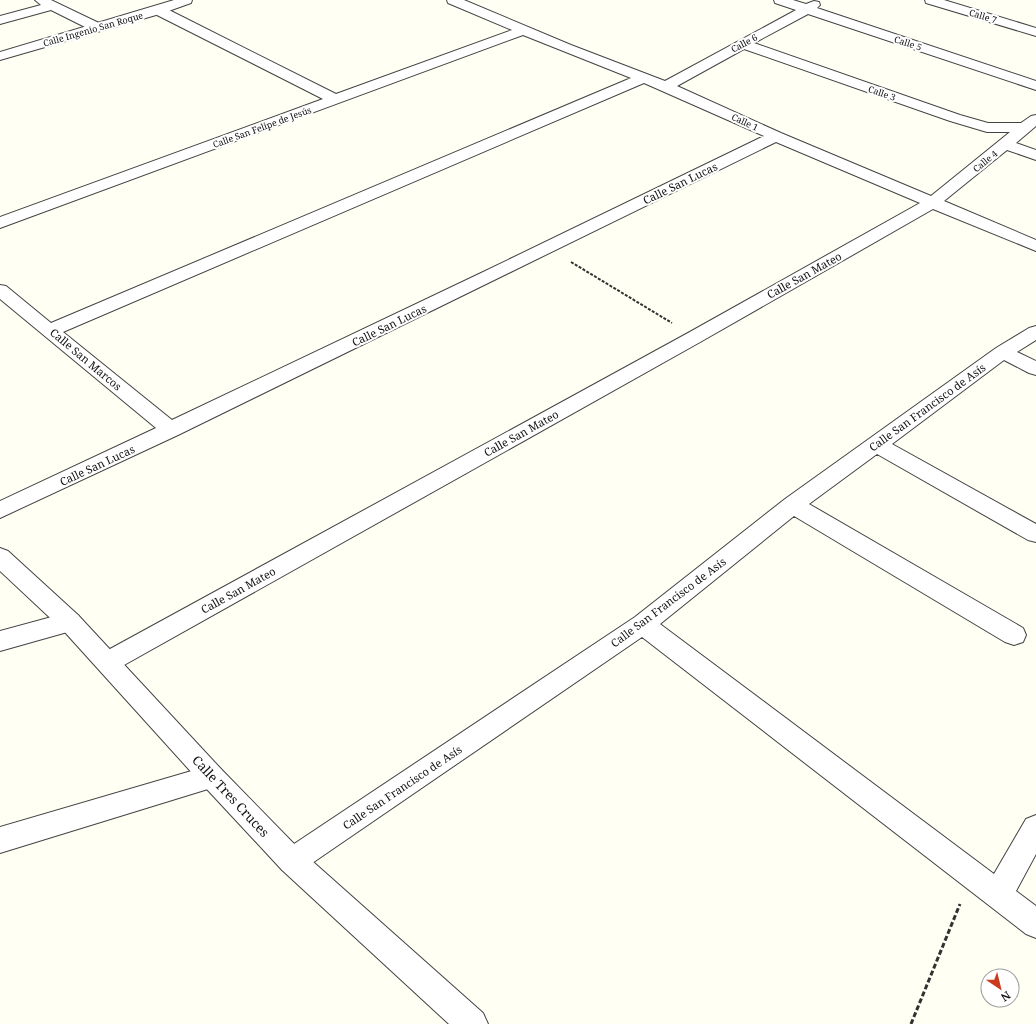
<svg xmlns="http://www.w3.org/2000/svg" width="1036" height="1024" font-family="'Noto Serif',serif">
<style>
.lines{fill:none;stroke-linecap:round;stroke-linejoin:round}
.minor-casing{stroke:#434343;stroke-width:2}
.tertiary-casing{stroke:#434343;stroke-width:2}
.path-far1{stroke:#323232;stroke-width:2;stroke-dasharray:3 1.5;stroke-linecap:butt}
.path{stroke:#323232;stroke-width:3;stroke-dasharray:5 2.5;stroke-linecap:butt}
.minor{fill:#fff;fill-rule:evenodd}
.tertiary{fill:#fff;fill-rule:evenodd}
.labels{text-anchor:middle;dominant-baseline:central;stroke-width:4;stroke-linejoin:round;paint-order:stroke}
.far-street-label{font-size:9px;fill:#101010;stroke:#fff}
.street-label{font-size:11px;fill:#101010;stroke:#fff}
.near-street-label{font-size:13px;fill:#101010;stroke:#fff}
</style>
<rect width="100%" height="100%" fill="#fffff3"/>
<g class="lines">
<defs>
<path id="minor" d="M35,0H51L101,24L103,27L101,30H91L51,10L0,24V16L41,5Z
M447,0H464L571,45L665,81L796,10L775,3L774,0H793L806,4L814,1L819,2L820,5L817,8L1036,81V90L808,14L754,43L960,115L988,123H1021L1031,116L1036,115V126L1016,143L1036,150V160L1007,150L944,201L1036,240V251L933,209L702,341L117,669L108,672L99,669L96,662L99,655L688,333L920,203L776,142L178,435L0,518V501L156,428L0,299V285L6,286L51,323L631,78L523,35L0,228V217L323,99L153,13L152,10L153,7H163L336,94L512,30L448,3ZM744,49L950,121L987,132H1010L931,196L781,133L677,86ZM644,83L764,136L479,274L172,420L63,332Z
M925,0H944L1036,28V36L926,3Z
M1036,326V340L1017,352L1036,361V375L1029,373L1004,360L892,444L1036,524V542L1028,540L877,454L809,504L1023,628L1026,635L1023,642L1014,645L1005,642L794,516L660,624L994,874L1026,819L1036,815V854L1016,891L1036,906V938L1026,934L642,637L302,870L292,874L282,870L278,861L282,852L635,617L785,499L996,348L1029,328Z
M70,612L78,615L82,622L78,629L0,651V631Z
M212,765L221,769L225,777L221,785L0,853V827Z"/>
<path id="tertiary" d="M174,0H192L191,3L163,13L0,60V52Z
M0,548L8,551L78,615L221,769L302,852L483,1013L488,1024H449L282,870L203,785L62,629L0,571Z"/>
</defs>
<use href="#minor" class="minor-casing"/>
<use href="#tertiary" class="tertiary-casing"/>
<path class="path-far1" d="M571,262L672,323"/>
<path class="path" d="M911,1024L960,904"/>
<use href="#minor" class="minor"/>
<use href="#tertiary" class="tertiary"/>
</g>
<g class="labels">
<g class="far-street-label">
<text transform="translate(983 16) rotate(17)">Calle 7</text>
<text transform="translate(93 29) rotate(-16)">Calle Ingenio San Roque</text>
<text transform="translate(744 43) rotate(-28)">Calle 6</text>
<text transform="translate(908 43) rotate(18)">Calle 5</text>
<text transform="translate(882 93) rotate(19)">Calle 3</text>
<text transform="translate(745 122) rotate(25)">Calle 1</text>
<text transform="translate(262 127) rotate(-20)">Calle San Felipe de Jesús</text>
<text transform="translate(985 161) rotate(-39)">Calle 4</text>
</g>
<g class="street-label">
<text transform="translate(680 183) rotate(-26)">Calle San Lucas</text>
<text transform="translate(804 275) rotate(-29)">Calle San Mateo</text>
<text transform="translate(389 325) rotate(-26)">Calle San Lucas</text>
<text transform="translate(86 359) rotate(40)">Calle San Marcos</text>
<text transform="translate(927 407) rotate(-36)">Calle San Francisco de Asís</text>
<text transform="translate(521 433) rotate(-29)">Calle San Mateo</text>
<text transform="translate(97 465) rotate(-25)">Calle San Lucas</text>
<text transform="translate(238 590) rotate(-29)">Calle San Mateo</text>
<text transform="translate(668 602) rotate(-37)">Calle San Francisco de Asís</text>
<text transform="translate(402 787) rotate(-34)">Calle San Francisco de Asís</text>
</g>
<g class="near-street-label">
<text transform="translate(231 796) rotate(47)">Calle Tres Cruces</text>
</g>
</g>
<g transform="translate(1000 988) rotate(145)"><circle r="19" fill="#ffffff" stroke="#9f9f9f"/>
<path d="M0-3L7 15L0 10L-7 15Z" fill="#ca3c1d"/>
<text y="-6" font-size="11" font-weight="bold" text-anchor="middle" fill="#101010">N</text>
</g>
</svg>
